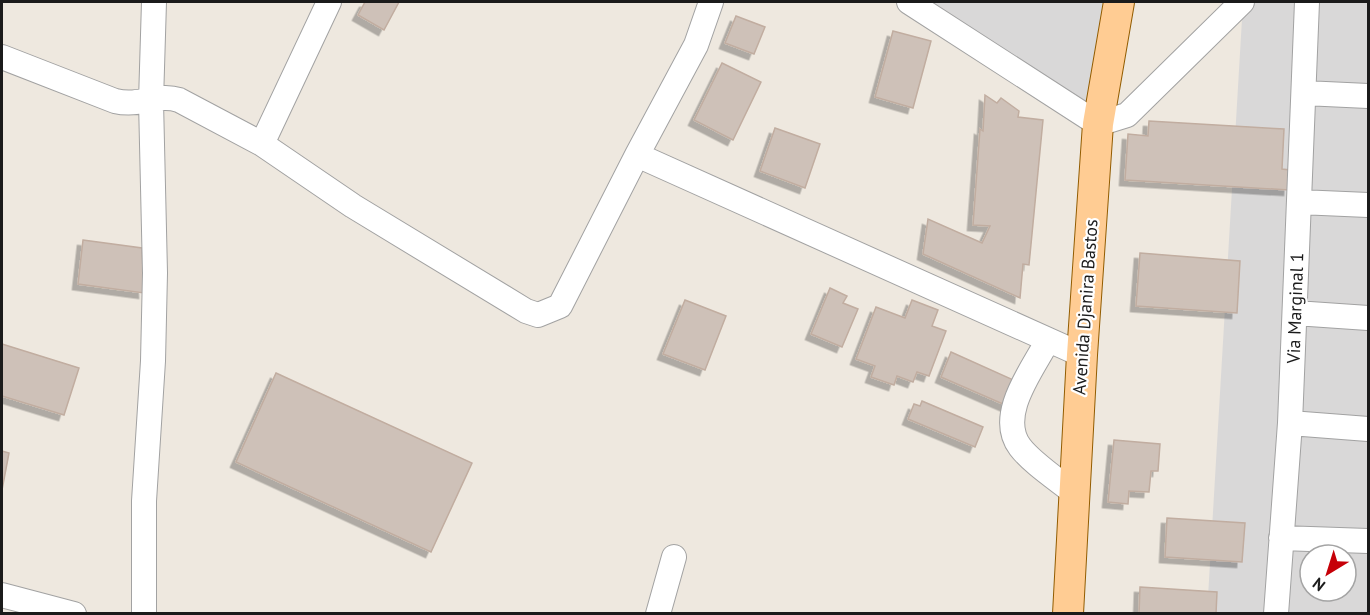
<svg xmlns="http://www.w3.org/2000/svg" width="1370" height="615" font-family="'PT Sans',sans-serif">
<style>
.residential{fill:#d9d8d8;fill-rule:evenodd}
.building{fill:#cec1b8;stroke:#c1ada0;stroke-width:1.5;filter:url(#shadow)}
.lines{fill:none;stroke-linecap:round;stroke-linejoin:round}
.minor-casing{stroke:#a2a2a2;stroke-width:26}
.major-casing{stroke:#925c00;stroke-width:32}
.minor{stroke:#fff;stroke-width:24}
.major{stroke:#ffcc93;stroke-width:30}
.labels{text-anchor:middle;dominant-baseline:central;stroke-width:4.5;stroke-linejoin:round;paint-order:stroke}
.street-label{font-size:18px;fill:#1b1b1b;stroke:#fff}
</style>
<defs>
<filter id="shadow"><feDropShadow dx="-5.5" dy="5.5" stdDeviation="0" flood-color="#0004"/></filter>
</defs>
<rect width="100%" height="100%" fill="#eee8df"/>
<path class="residential" d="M918,2H1115L1092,122Z
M1243,2H1368V613L1207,614ZM1310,555H1346V591H1310Z"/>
<path class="building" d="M365,2H399L384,30L358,15Z
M736,16L765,27L754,54L725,43Z
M893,31L931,41L913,108L875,97Z
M722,63L761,82L733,140L694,120Z
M985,95L997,103L1001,98L1019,111L1018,117L1043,120L1029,265L1023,264L1020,298L923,254L928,219L982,243L990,226L973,225L980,129L983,131Z
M1149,121L1284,129L1282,169L1290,170L1289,190L1125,180L1128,134L1148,136Z
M775,128L820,144L805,188L760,171Z
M83,240L142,248L144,293L78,284Z
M1140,253L1240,261L1237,313L1136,306Z
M830,288L847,296L843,303L858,309L842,347L811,334Z
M685,300L726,316L705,370L663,354Z
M912,300L938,310L932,326L946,331L929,376L917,372L913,382L897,376L894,385L871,377L875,366L856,359L876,307L905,318Z
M2,344L79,368L64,415L2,396Z
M951,352L1029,387L1019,411L941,377Z
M276,373L472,463L431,552L236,462Z
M922,401L983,427L975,447L908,419L914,404L920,406Z
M1114,440L1160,444L1158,471H1151L1149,492L1129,491L1128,504L1108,502Z
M2,451L9,453L2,490Z
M1167,518L1245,523L1242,562L1165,557Z
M1140,587L1217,592L1216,614H1139Z"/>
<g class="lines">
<defs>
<path id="minor" d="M909,2L1098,124L1127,115L1242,2
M2,57L115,101C141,107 157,93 179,100L262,144L353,206L526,311L538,315L560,306L637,155L1082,355
M1304,93L1368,96
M262,144L329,2
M637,155L696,45L711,2
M1299,202L1368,205
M1295,313L1368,318
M1048,340C1033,369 996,415 1020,447C1032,463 1058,480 1074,493
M1290,423L1368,429
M1281,538L1368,541
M2,595L74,614
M144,614V501L153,361L155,273L151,101L154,2
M658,614L674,557
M1276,614L1290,423L1307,2"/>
<path id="major" d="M1068,614L1082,355L1098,124L1119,2"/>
</defs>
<use href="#minor" class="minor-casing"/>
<use href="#major" class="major-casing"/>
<use href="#minor" class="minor"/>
<use href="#major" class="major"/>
</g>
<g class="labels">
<g class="street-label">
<text transform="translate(1085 307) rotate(-86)">Avenida Djanira Bastos</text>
<text transform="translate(1295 308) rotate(-88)">Via Marginal 1</text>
</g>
</g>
<rect width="1370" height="615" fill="none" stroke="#1b1b1b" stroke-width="6"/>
<g transform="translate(1328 573) rotate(218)"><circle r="28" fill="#ffffff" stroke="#a4a4a4" stroke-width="1.5"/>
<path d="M0-4.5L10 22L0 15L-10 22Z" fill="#c60008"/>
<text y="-9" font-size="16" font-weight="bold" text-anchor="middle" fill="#1b1b1b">N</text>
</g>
</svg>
